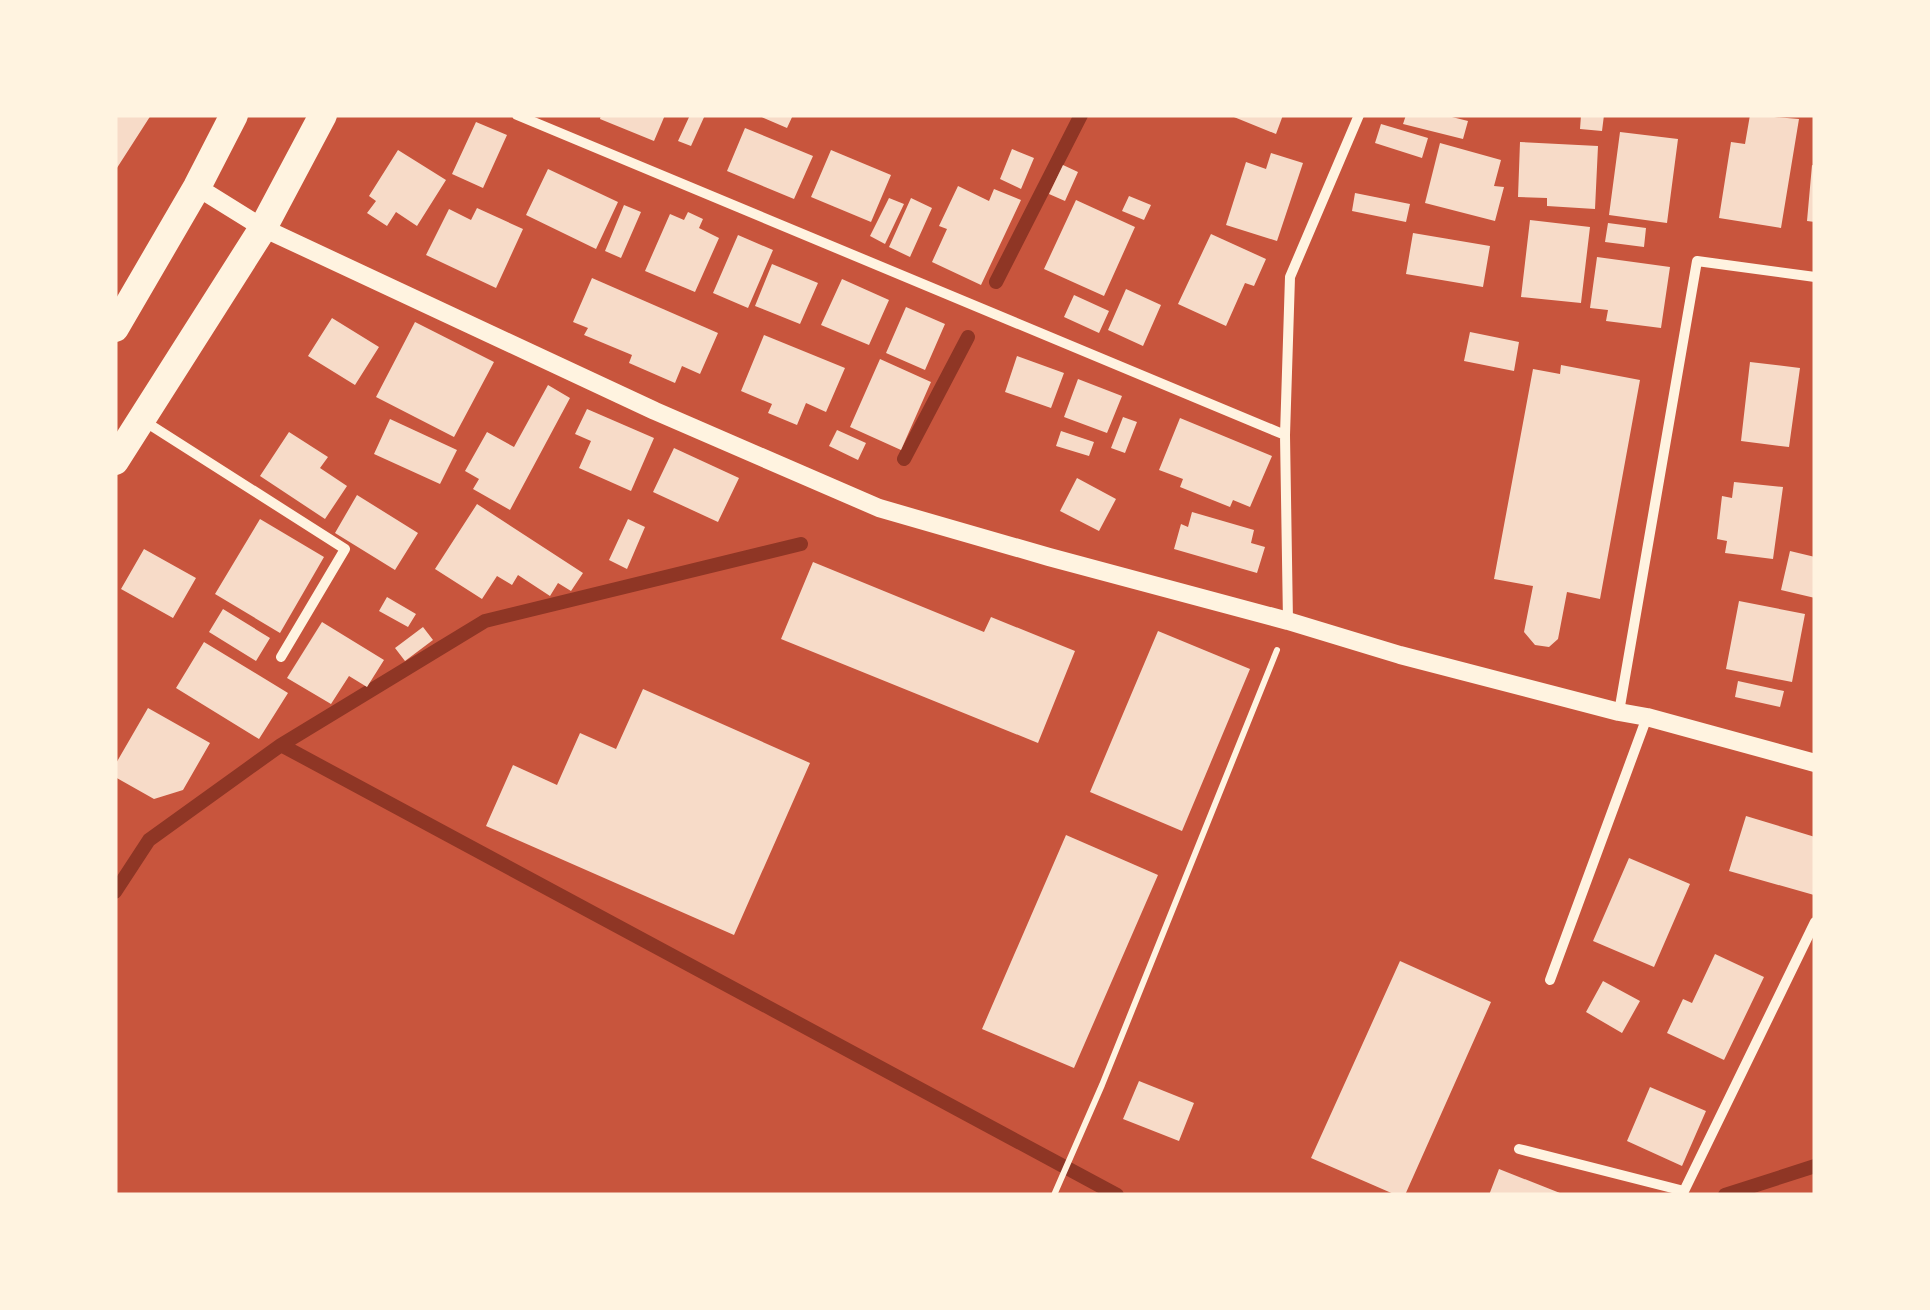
<svg xmlns="http://www.w3.org/2000/svg" width="1930" height="1310" font-family="'IBM Plex Serif',serif">
<style>
.lines{fill:none;stroke-linecap:round;stroke-linejoin:round}
.stream{stroke:#8f3625;stroke-width:14}
.building{fill:#f7dbc8}
.path{stroke:#fff3e0;stroke-width:6}
.minor{stroke:#fff3e0;stroke-width:10}
.tertiary{stroke:#fff3e0;stroke-width:18}
.trunk{stroke:#fff3e0;stroke-width:28}
</style>
<rect width="100%" height="100%" fill="#c8553d"/>
<g class="lines">
<path class="stream" d="M996,282L1081,115
M904,459L968,337
M281,745L485,621L801,544
M115,892L149,840L281,745L1117,1195
M1725,1195L1815,1166"/>
</g>
<path class="building" d="M115,115H151L115,171Z
M601,115H665L654,141L600,119Z
M690,115H705L691,146L678,141Z
M757,115H793L787,128Z
M1229,115H1283L1276,134Z
M1406,115H1444L1468,121L1463,139L1403,124Z
M1581,115H1604L1602,131L1580,129Z
M1750,115L1799,119L1781,228L1719,218L1731,142L1745,144Z
M476,122L507,135L483,188L452,174Z
M1381,124L1428,138L1422,158L1375,143Z
M745,128L813,156L794,199L727,171Z
M1620,132L1678,139L1667,223L1609,215Z
M1520,142L1598,146L1595,209L1547,206V198L1518,197Z
M1440,143L1501,160L1494,186L1504,187L1495,221L1425,203Z
M1012,149L1034,158L1021,189L1000,179Z
M398,150L446,180L417,226L396,212L387,226L367,213L376,201L369,196Z
M831,150L891,175L871,222L811,197Z
M1271,153L1303,163L1277,241L1226,225L1246,162L1266,169Z
M1063,165L1078,172L1065,201L1049,194Z
M1812,165L1815,166V222L1807,221Z
M548,169L618,202L596,249L526,215Z
M958,186L989,201L994,189L1021,200L981,285L932,262L947,229L939,226Z
M1355,193L1410,204L1406,222L1352,211Z
M1129,196L1151,205L1144,220L1122,211Z
M889,198L904,204L885,244L870,236Z
M911,198L932,208L910,257L889,247Z
M1076,200L1135,227L1104,296L1044,269Z
M624,205L641,212L621,258L605,251Z
M477,208L523,229L496,288L426,255L449,209L471,220Z
M688,212L703,219L699,228L719,238L695,292L645,271L670,214L684,220Z
M1530,220L1590,227L1581,303L1521,297Z
M1608,223L1646,228L1644,247L1605,242Z
M1413,233L1490,246L1483,287L1406,274Z
M1211,234L1266,259L1254,286L1245,283L1226,326L1178,304Z
M738,235L773,250L748,308L713,293Z
M1597,257L1670,267L1661,328L1606,321L1608,310L1590,308Z
M772,264L818,283L800,324L755,306Z
M592,278L718,333L700,374L682,366L675,383L629,363L632,355L584,335L588,328L573,322Z
M842,279L889,300L869,345L821,325Z
M1126,289L1161,305L1143,346L1108,330Z
M1074,295L1109,311L1099,333L1064,317Z
M906,307L945,324L925,370L886,353Z
M332,318L379,347L355,385L308,356Z
M415,322L494,362L454,437L376,397Z
M1470,332L1519,342L1514,371L1464,361Z
M764,335L845,368L826,412L806,403L797,425L768,413L772,404L741,391Z
M1017,356L1064,373L1051,408L1005,392Z
M880,359L931,382L901,450L850,427Z
M1750,362L1800,368L1789,447L1741,441Z
M1561,365L1640,380L1600,599L1567,592L1558,639L1549,647L1535,645L1524,632L1533,586L1494,579L1533,369L1560,374Z
M1078,379L1122,396L1107,433L1064,417Z
M548,385L570,398L510,510L473,489L479,479L465,471L487,432L514,447Z
M587,409L654,438L631,491L579,468L591,441L575,434Z
M1123,417L1137,422L1125,453L1111,448Z
M1180,418L1272,456L1250,507L1233,500L1230,507L1180,487L1183,479L1159,470Z
M390,419L457,450L440,484L374,454Z
M837,430L866,443L858,460L829,446Z
M1061,431L1094,442L1089,456L1056,446Z
M289,432L328,457L320,468L347,486L325,519L260,476Z
M674,448L739,478L718,522L653,492Z
M1077,478L1116,499L1099,531L1060,511Z
M1734,482L1783,487L1773,559L1725,553L1727,541L1717,539L1722,496L1732,498Z
M357,495L418,533L395,570L335,533Z
M477,504L583,573L571,591L558,583L550,596L518,575L512,585L497,576L482,599L435,569Z
M1192,512L1254,530L1251,543L1265,547L1257,573L1174,549L1181,524L1188,527Z
M260,519L324,557L280,633L215,594Z
M628,519L645,527L627,569L609,560Z
M144,549L196,578L173,618L121,589Z
M1790,551L1815,557V598L1781,590Z
M813,562L984,632L991,617L1075,651L1038,743L781,639Z
M387,597L416,614L408,627L379,611Z
M1739,601L1805,614L1792,682L1726,669Z
M223,609L270,638L256,661L209,632Z
M322,622L384,660L367,687L349,676L331,704L287,678Z
M423,627L433,640L405,661L395,648Z
M1158,631L1250,669L1182,831L1090,792Z
M204,642L288,693L259,739L176,688Z
M1738,681L1784,691L1780,707L1735,697Z
M643,689L810,763L734,935L486,826L513,765L557,785L580,733L616,749Z
M148,708L210,743L183,790L154,799L115,777V765Z
M1746,816L1815,837L1814,895L1729,871Z
M1066,835L1158,875L1074,1068L982,1029Z
M1629,858L1690,884L1654,967L1593,941Z
M1715,954L1764,977L1724,1060L1667,1033L1683,999L1692,1003Z
M1400,961L1491,1002L1405,1195H1396L1311,1158Z
M1603,981L1640,1001L1622,1033L1586,1012Z
M1139,1081L1194,1103L1179,1141L1123,1119Z
M1650,1087L1706,1111L1682,1166L1627,1141Z
M1499,1169L1565,1195H1489Z"/>
<g class="lines">
<path class="path" d="M1054,1195L1102,1085L1277,650"/>
<path class="minor" d="M517,115L1285,435
M144,421L345,549L281,657
M1288,621L1285,435L1290,277L1359,115
M1619,712L1697,261L1815,277
M1550,980L1647,717
M1519,1149L1684,1191L1815,922"/>
<path class="tertiary" d="M197,187L263,228L655,411L879,508L1049,557L1288,621L1400,655L1619,712L1647,717L1815,763"/>
<path class="trunk" d="M115,328L197,187L234,115
M115,461L263,228L323,115"/>
</g>
<rect width="1930" height="1310" fill="none" stroke="#fff3e0" stroke-width="235"/>
</svg>
